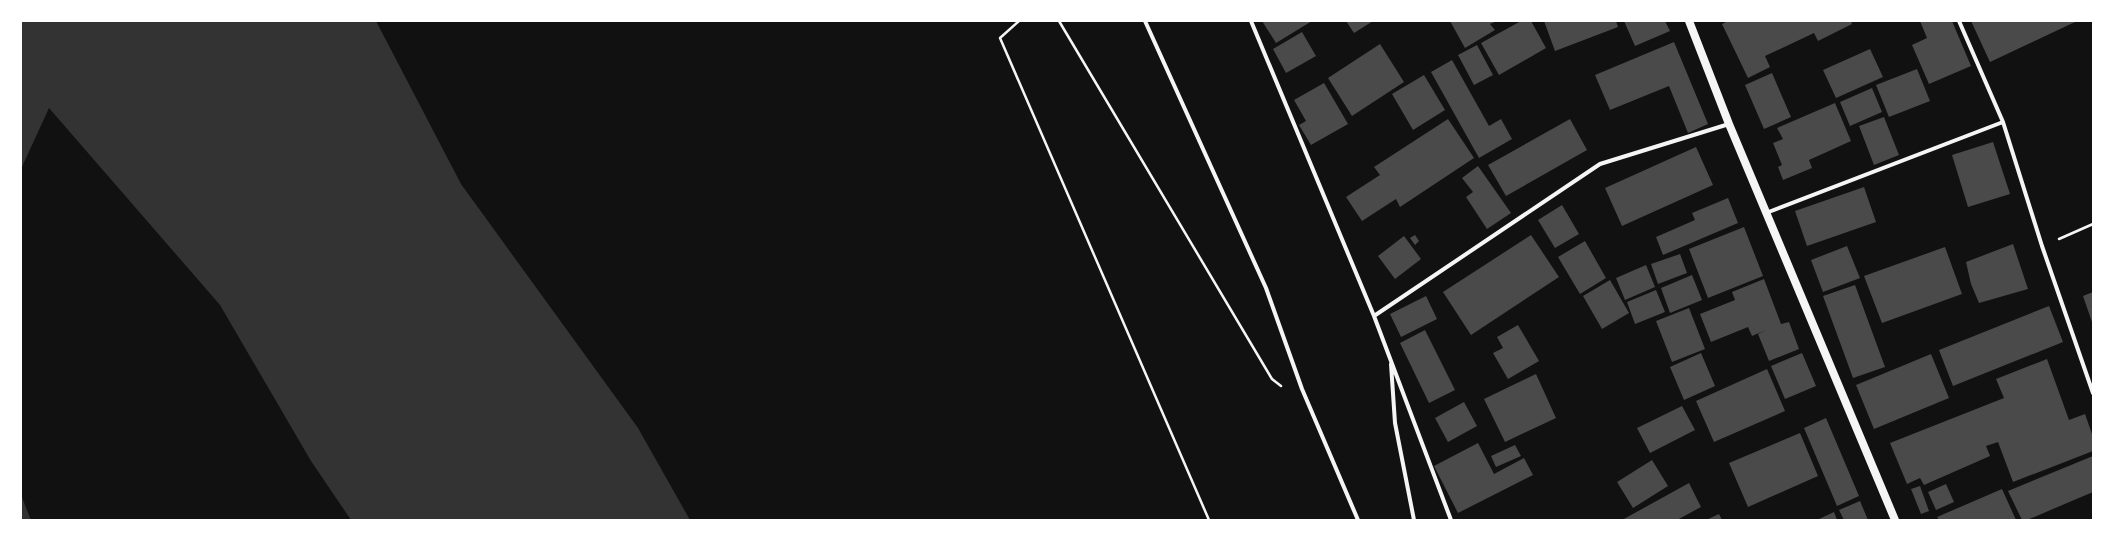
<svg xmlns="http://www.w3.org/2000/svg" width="2114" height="541" font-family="Ubuntu,sans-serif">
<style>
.water{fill:#333}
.building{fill:#4a4a4a}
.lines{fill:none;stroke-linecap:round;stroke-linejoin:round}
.path{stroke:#f5f5f5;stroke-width:2.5}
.minor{stroke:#f5f5f5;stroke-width:4}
.secondary{stroke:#f5f5f5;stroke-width:8}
</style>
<rect width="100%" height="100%" fill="#111"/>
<path class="water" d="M21,21H376L461,184L638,428L690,520H351L311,461L220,305L49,108L21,169Z
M21,495L31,520H21Z"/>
<path class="building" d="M1262,21H1312L1276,43Z
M1346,21H1373L1354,33Z
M1450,21H1497L1490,24L1495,30L1465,48Z
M1521,21H1531L1546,48L1499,75L1481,43Z
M1544,21H1616L1618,27L1555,51Z
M1624,21H1665L1670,31L1635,46Z
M1728,21H1851L1852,24L1818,41L1814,33L1765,56L1770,67L1748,78L1722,24Z
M1920,21H1952L1971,66L1929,84L1912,45L1927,38Z
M1971,21H2074L2075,22L1990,62Z
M1302,32L1316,56L1286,73L1273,49Z
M1674,42L1708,124L1688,133L1669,86L1610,110L1595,75Z
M1380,44L1404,82L1352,116L1328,78Z
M1477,45L1493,75L1474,85L1458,55Z
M1870,49L1883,77L1836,98L1823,70Z
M1452,60L1489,126L1501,119L1512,139L1479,158L1431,72Z
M1917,69L1930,101L1889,117L1876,85Z
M1772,73L1791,117L1764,129L1745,85Z
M1424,75L1445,110L1413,130L1392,94Z
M1324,83L1348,124L1311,145L1299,125L1306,121L1294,100Z
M1872,88L1882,112L1850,126L1840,102Z
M1835,103L1851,141L1809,160L1812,168L1783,180L1778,167L1782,165L1773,143L1783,139L1777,128Z
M1884,117L1899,155L1874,165L1859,126Z
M1448,119L1474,158L1400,207L1396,199L1362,221L1346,197L1380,175L1374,167Z
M1570,119L1587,150L1506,196L1488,165Z
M1993,142L2010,194L1968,207L1952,155Z
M1696,147L1713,185L1622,226L1605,188Z
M1478,166L1511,213L1487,229L1466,197L1473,192L1462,178Z
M1864,187L1876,222L1807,246L1795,211Z
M1728,198L1738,223L1663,255L1656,237L1695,220L1692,213Z
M1562,205L1579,234L1555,248L1538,220Z
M1744,227L1763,276L1708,298L1689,249Z
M1415,235L1419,241L1415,245L1410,238Z
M1531,235L1559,277L1471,335L1443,292Z
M1404,236L1421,259L1395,279L1378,256Z
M1585,241L1606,278L1580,294L1558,257Z
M2013,244L2028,289L1979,303L1971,284L1966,262Z
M1847,246L1860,278L1823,292L1811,260Z
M1945,247L1962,294L1882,323L1864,276Z
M1680,254L1687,273L1658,284L1651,264Z
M1646,265L1655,287L1625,300L1616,278Z
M1692,275L1702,300L1670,313L1661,288Z
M1764,279L1781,324L1789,322L1799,349L1769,361L1758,334L1766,330L1752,336L1748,327L1711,342L1700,314L1735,300L1732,292Z
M1610,280L1629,313L1602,329L1583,296Z
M1855,285L1885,367L1853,378L1823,296Z
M1656,290L1665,312L1635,324L1627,302Z
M2093,292V325L2083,296Z
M1426,296L1437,319L1401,337L1390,314Z
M2049,306L2063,342L1953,386L1939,350Z
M1689,308L1705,349L1672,362L1656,321Z
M1518,325L1539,361L1508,379L1493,353L1503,348L1497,337Z
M1425,330L1455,390L1429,403L1400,343Z
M1701,353L1715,386L1684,400L1670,367Z
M1802,353L1816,386L1785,399L1771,366Z
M1931,354L1949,398L1874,429L1856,385Z
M2047,359L2069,420L2085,414L2093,437V451L2013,482L1998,442L1986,446L1990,456L1924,485L1920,478L1907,484L1890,443L2004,398L1996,379Z
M1767,369L1785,411L1714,442L1696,401Z
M1536,374L1556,418L1505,442L1484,399Z
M1464,402L1477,426L1448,442L1435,418Z
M1682,406L1695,430L1650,453L1637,428Z
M1826,418L1859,496L1837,506L1804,428Z
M1800,433L1818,476L1748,507L1729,463Z
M1478,443L1494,474L1524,458L1533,475L1458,513L1434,466Z
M1515,445L1521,456L1496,467L1491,456Z
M2093,456V492L2027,520H2022L2008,491Z
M1652,460L1668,486L1633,508L1617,482Z
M1689,483L1701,507L1677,520H1622Z
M1946,484L1954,502L1936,510L1928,492Z
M1920,486L1929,511L1921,514L1911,489Z
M2002,489L2016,520H1939L1937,517Z
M1860,501L1868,520H1844L1839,510Z
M1834,512L1837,520H1817Z
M1719,514L1722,520H1706Z"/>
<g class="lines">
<path class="path" d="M1019,21L1000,38L1209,520
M1059,21L1272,379L1281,386
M2059,239L2093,224"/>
<path class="minor" d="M1145,21L1266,288L1302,389L1358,520
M1251,21L1374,316L1451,520
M1959,21L2003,122
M1766,213L2003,122L2042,246L2093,393
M1374,316L1600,164L1729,124
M1391,364L1395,423L1414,520"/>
<path class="secondary" d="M1689,21L1729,124L1895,520"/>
</g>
<rect width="2114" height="541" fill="none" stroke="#ffffff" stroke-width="44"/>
</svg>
